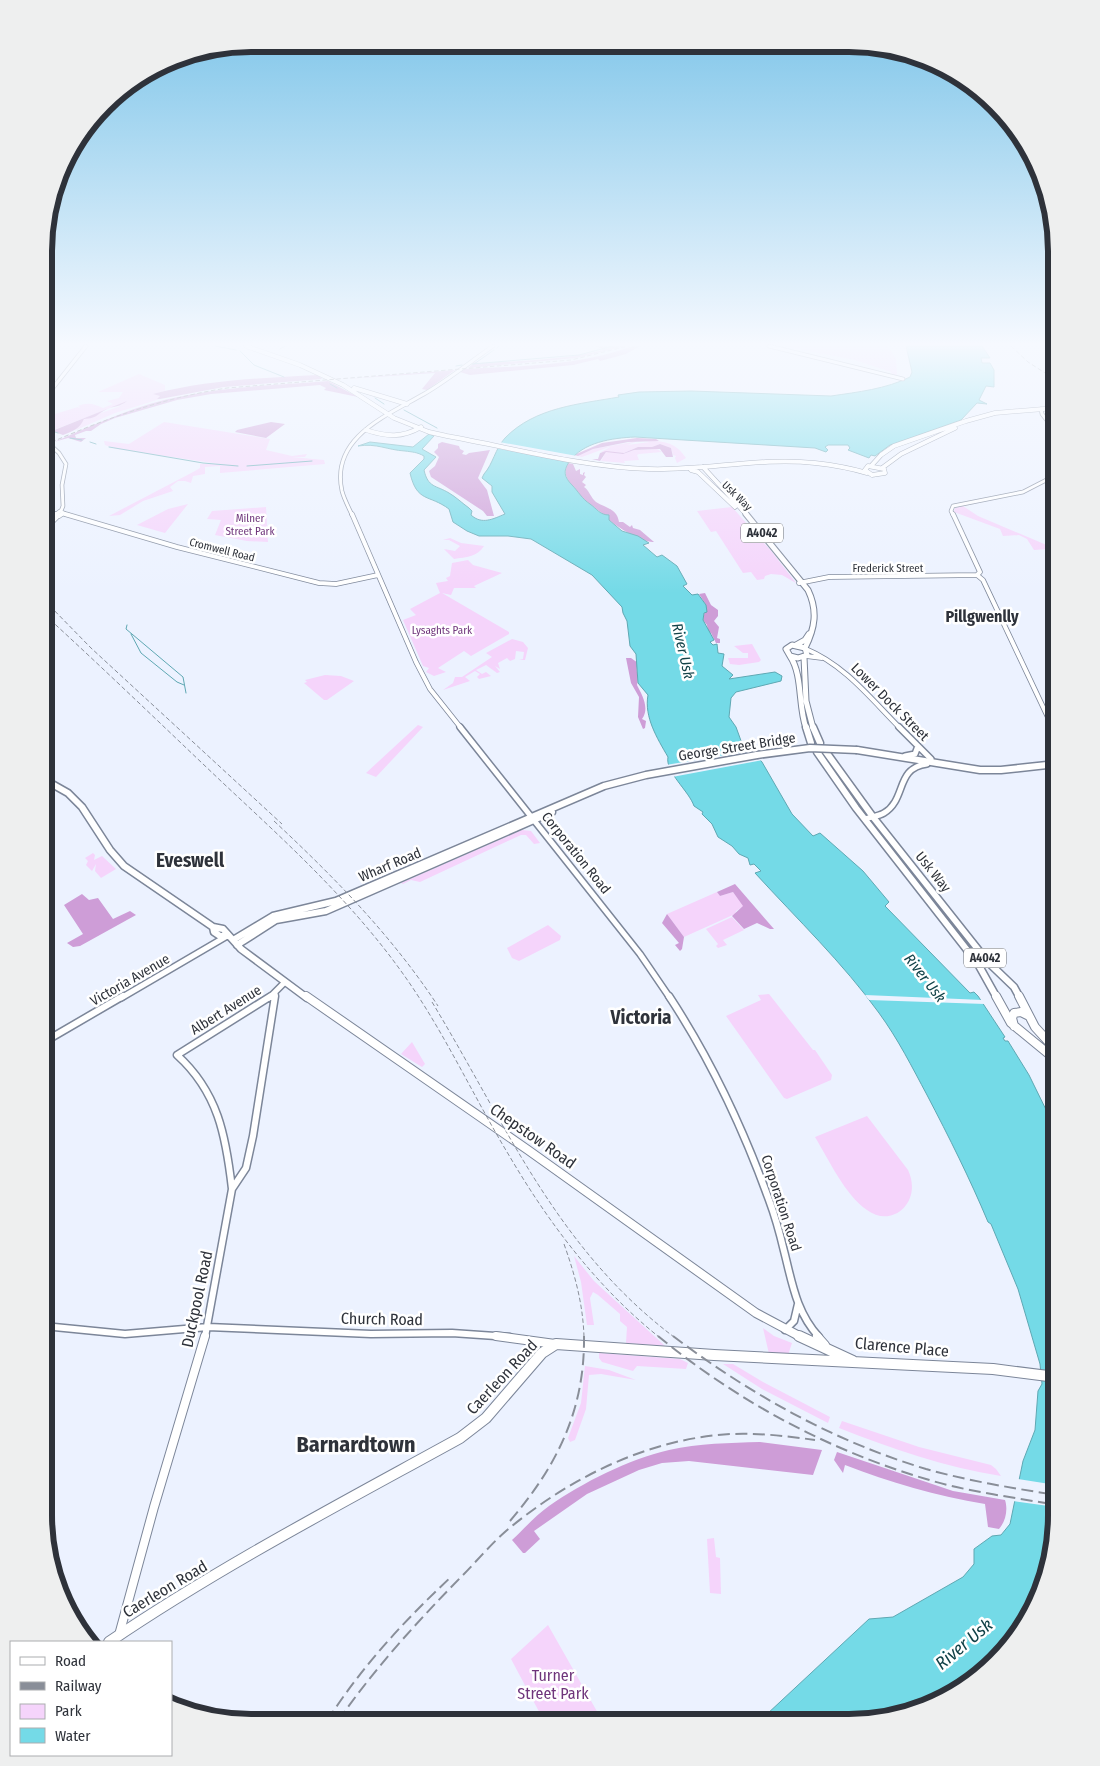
<svg xmlns="http://www.w3.org/2000/svg" width="1100" height="1766" font-family="'Fira Sans Condensed',sans-serif">
<style>
.green{fill:#f5d4fb}
.forest{fill:#ce9dd7}
.water{fill:#74dae7;stroke:#5fa8b3}
.pier{fill:#ecf2ff}
.lines{fill:none;stroke-linecap:round;stroke-linejoin:round}
.stream{stroke:#5fa8b3;stroke-width:1}
.minor-far4-casing{stroke:#7c8699;stroke-width:4.5}
.minor-far3-casing{stroke:#7c8699;stroke-width:5.5}
.minor-far2-casing{stroke:#7c8699;stroke-width:8}
.minor-far1-casing{stroke:#7c8699;stroke-width:9}
.minor-casing{stroke:#7c8699;stroke-width:10}
.major-far4-casing{stroke:#7c8699;stroke-width:5}
.major-far3-casing{stroke:#7c8699;stroke-width:7}
.major-far2-casing{stroke:#7c8699;stroke-width:9}
.major-far1-casing{stroke:#7c8699;stroke-width:10}
.major-casing{stroke:#7c8699;stroke-width:12}
.minor-far4{stroke:#fff;stroke-width:3}
.minor-far3{stroke:#fff;stroke-width:4}
.minor-far2{stroke:#fff;stroke-width:5}
.minor-far1{stroke:#fff;stroke-width:6}
.minor{stroke:#fff;stroke-width:8}
.major-far4{stroke:#fff;stroke-width:4}
.major-far3{stroke:#fff;stroke-width:5}
.major-far2{stroke:#fff;stroke-width:6}
.major-far1{stroke:#fff;stroke-width:8}
.major{stroke:#fff;stroke-width:10}
.rail-far1{stroke:#898e98;stroke-width:1;stroke-dasharray:4.5 2.5;stroke-linecap:butt}
.rail{stroke:#898e98;stroke-width:2;stroke-dasharray:12 5.5;stroke-linecap:butt}
.major-bridge-casing{stroke:#7c8699;stroke-width:9;stroke-linecap:butt}
.major-bridge{stroke:#fff;stroke-width:6}
.labels{text-anchor:middle;dominant-baseline:central;stroke-width:5;stroke-linejoin:round;paint-order:stroke}
.far-street-label{font-size:11px;fill:#2e323a;stroke:#fff}
.far-park-label{font-size:11px;fill:#6f357b;stroke:#fff}
.shield{fill:#fff;stroke:#6d7075;stroke-width:1}
.shield-label{font-size:12px;font-weight:bold;fill:#2e323a}
.street-label{font-size:14px;fill:#2e323a;stroke:#fff}
.water-label{font-size:15px;font-style:italic;fill:#124248;stroke:#fff}
.far-district-label{font-size:16px;font-weight:bold;fill:#2e323a;stroke:#fff}
.near-street-label{font-size:16px;fill:#2e323a;stroke:#fff}
.near-park-label{font-size:16px;fill:#6f357b;stroke:#fff}
.near-water-label{font-size:18px;font-style:italic;fill:#124248;stroke:#fff}
.district-label{font-size:19px;font-weight:bold;fill:#2e323a;stroke:#fff}
.near-district-label{font-size:22px;font-weight:bold;fill:#2e323a;stroke:#fff}
.rim{fill:none;stroke:#2e323a;stroke-width:6}
</style>
<rect width="100%" height="100%" fill="#ecf2ff"/>
<path class="green" d="M783,346H888L896,359L897,375H891V372L855,360Z
M139,374L165,385V391L154,394L160,396L158,399H160L115,413L76,430L84,419L118,407L126,402L56,429L51,427L55,414L78,407L79,408L80,407L78,406C88,402 94,404 103,408L113,404L107,401L119,398L123,392H98Z
M164,422L270,439L266,450L292,456L307,454L305,457H292L324,460L325,464L220,473V466L205,467V474L193,476L191,483L185,481H178L170,487L173,491L143,501L120,515L109,516L195,471L200,468V464H220L116,449L105,445L104,441L129,444Z
M638,441L627,445L650,442L646,441C662,441 675,441 686,458L677,463L675,458L676,456L673,455L671,448L660,444L652,447H638L624,453L601,452L610,447L624,445L609,447L582,457L578,456L593,449Z
M657,449L662,452L639,454L637,455L639,460L624,461L625,463L601,461L606,452L623,454L634,450Z
M188,504L165,533L137,525L168,509Z
M963,506L978,516L1056,549L1053,551L1048,549L1034,550L1027,539L1019,535L1003,536L1000,529L954,512L955,508Z
M266,507L268,542L247,541L215,535L221,520L207,519L212,511Z
M732,507L772,552L796,583L782,575L771,574L765,576L764,579L757,580L751,572L743,573L716,531L711,532L697,511Z
M450,538L461,543L484,546C477,557 466,557 454,559L444,549L455,551L460,546L449,540H443Z
M468,560L473,565L502,573L474,586L476,588H454L451,595L442,593L509,632V634L471,656L464,651L438,668L446,672L434,676L426,672L429,668L423,666L403,620L416,615L410,609L440,593L436,583L448,581L446,578L450,576L452,563Z
M512,639L523,642L528,648L525,660H519L523,659L524,652L516,651L515,659L510,661L507,658L498,663L500,669L495,666L500,672L497,673L486,665L476,670L482,674L486,672L491,676L479,679L477,677L480,674L475,671L465,677L470,681L443,690L453,683L455,677H462L492,657L486,653Z
M752,644L761,660L759,662L739,665L730,664L728,658H748V653H743L734,646Z
M325,675L341,676L354,681L327,700H324L304,683L307,682L305,680Z
M418,725L423,727L376,777L366,773Z
M522,830L531,831L540,843L534,844L526,835H521L420,882L411,880L403,884L401,883Z
M93,853L95,855L94,860L102,856L116,869L101,878L95,871L96,864L92,871L86,865L88,861L85,858Z
M717,892L720,896L733,892L744,906L736,911L735,914L684,937L667,914Z
M732,917L744,930L723,940L727,945L718,948L716,946L718,944L706,929Z
M548,925L561,936L560,940L519,961L512,958L507,948Z
M769,994L813,1050H815L832,1075L831,1080L787,1099L784,1098L726,1016L761,1000L758,995Z
M412,1042L425,1064L422,1067L401,1054Z
M867,1116L908,1170C923,1202 892,1229 867,1210C845,1195 829,1160 815,1137Z
M574,1256L594,1281L665,1346L626,1343L627,1327L620,1321V1314L598,1295L593,1292L590,1298L594,1325H587L581,1282Z
M763,1328L774,1336L792,1343L788,1355L769,1354Z
M599,1353L680,1359L688,1363L686,1369L637,1366L633,1371L602,1362L599,1358Z
M723,1364H733L763,1382L830,1417L828,1423L762,1389Z
M585,1366L609,1370L636,1380L601,1374L589,1375L586,1409L575,1440L570,1442L568,1438L581,1403Z
M842,1421L919,1447L991,1465L996,1469L1001,1476C945,1467 892,1449 839,1428Z
M714,1538L716,1557L720,1558L721,1594L710,1593L707,1539Z
M548,1625L603,1722L544,1721L511,1659Z"/>
<path class="forest" d="M596,346C606,346 615,346 625,346L576,358L468,368L475,362L479,363C521,361 563,360 603,350Z
M633,346H640L626,354L600,361L598,359L573,365L470,375L460,372L464,369C521,366 579,366 633,346Z
M455,370L427,390L422,389L435,373L345,379Z
M318,375L322,379L224,387L160,399H157L160,396L153,394C207,380 262,378 318,375Z
M328,381L358,397L324,390L326,388L320,385L211,394L177,400L115,418L101,424L91,431H86L75,435L76,438H86L81,442L68,438L54,442C96,424 138,404 183,396C231,386 280,385 328,381Z
M127,401C120,407 114,406 107,409C97,414 98,418 84,419C80,428 74,431 63,435L52,431Z
M271,422L285,424L266,438L235,432L237,430Z
M637,438L656,439L659,441L628,442L593,449L578,456L574,455L602,443Z
M442,442L459,446L460,449L464,451L462,454L466,455L469,453L490,450L478,478L487,490L494,516H487L483,511L431,477L429,471L435,466L439,457L434,452L438,448V444Z
M660,444L671,448L673,457H666L660,449H657L634,450L623,454L606,452L600,461L592,459H598L600,453L606,451L624,453L638,447H652Z
M568,463L573,464L576,471L580,469V474L583,475V473L585,472L584,475L586,477L582,482L586,485L584,487C589,490 591,498 596,502C605,508 617,508 619,522H623L630,527L632,525L633,528L640,530L654,542C643,543 617,527 609,520V518C596,509 555,482 568,463Z
M705,593L711,605L718,610V616L714,621L719,627L717,638L720,639V643H716L711,633L708,632L707,625L703,620L706,605L699,594Z
M626,658H631L638,663C635,670 639,678 637,685C642,695 650,708 642,719L646,721L645,728L643,729L638,717L639,697L631,683Z
M735,884L774,929H770L757,923L744,929L732,916L743,906L733,892L720,896L717,892Z
M82,894L89,900L98,898L113,919L130,911L136,915L80,946L73,947L67,943L83,934L64,905Z
M667,914L684,937L682,949L680,951L675,945L679,943L662,923Z
M760,1442L822,1450L813,1475L689,1461L662,1463L639,1470L587,1494L534,1531L540,1539L525,1553H523L512,1540C524,1529 536,1515 549,1506C584,1482 627,1460 669,1450C699,1443 730,1443 760,1442Z
M837,1452L953,1491L1005,1500C1008,1509 1006,1521 999,1529L988,1527L985,1504C937,1496 889,1482 845,1465L843,1473L834,1460Z"/>
<path class="water" d="M906,346H982L990,358H981L982,363H990L994,370V387L986,386L979,400L987,404L977,403L961,420L890,445L875,456L871,455L869,458L848,450L850,448L848,445H828L825,447L828,450L826,452L815,448L635,437C612,438 583,442 569,462C563,471 564,477 572,485C578,491 582,499 590,504C597,509 600,515 609,515V520L622,531L638,536L649,543L643,545L657,557L662,555L677,566L687,584L683,586L692,595L698,594L706,605L707,612L704,613L703,620L714,640L710,642L713,645L717,644L718,653L724,654L722,666L733,675L729,679L775,672L782,676L781,681L736,692L731,698L729,717L736,727L744,749L752,751L762,762L792,814L813,836L820,833L863,871L889,902L885,906L970,993L974,992L978,996L1005,1037L1003,1038L1005,1041H1008L1029,1075L1056,1130V1528L1045,1582L1013,1641L975,1679L928,1707L849,1722H767L768,1720L766,1715L869,1619L893,1617L963,1577L974,1564V1549L992,1536L1001,1535L1010,1524L1023,1461L1035,1430L1038,1391L1042,1384L1040,1364L1018,1289L991,1224L988,1222C970,1179 949,1137 927,1095C912,1067 898,1039 879,1013C843,963 797,919 755,873L761,871L754,864L750,865L748,858L739,854L732,846L718,837L712,824L702,814L703,812L694,806C689,791 665,772 668,757C657,738 644,717 648,695L638,683L636,654L630,646L627,621L623,613L622,607L592,575L531,539L508,536H479L467,531L453,522L449,509C429,494 417,503 410,473L424,459V456C417,452 412,452 405,451C387,450 377,443 358,446L370,442L413,447L429,434L434,436L422,449L436,457L424,470C428,488 436,485 449,493C456,497 462,503 469,508L472,511L471,515C482,525 493,519 505,514L492,492V486L482,478L484,474C493,464 495,449 505,438C535,407 580,404 619,397L618,395L639,392L691,391L831,396C858,392 886,389 910,377L912,372Z"/>
<path class="pier" d="M499,442L577,456L572,462L495,448Z
M754,750L763,760L672,777L666,765Z
M865,995L983,1000L985,1004L869,1000Z
M1018,1479L1056,1485V1507L1013,1501Z"/>
<g class="lines">
<path class="stream" d="M215,346L236,350
M497,348L499,346
M280,349L285,346
M240,351L254,365L284,377
M472,364L579,355L613,346
M474,364L494,350
M456,366L462,365
M330,384L337,388
M375,398L384,404
M404,410L437,428
M45,429L58,433
M70,438L82,440
M90,442L96,444
M109,447L203,463L238,466
M247,466L312,461
M127,625L126,629L183,677L186,693
M131,634L141,653L177,682L184,685"/>
<defs>
<path id="minor-far4" d="M769,346L903,379
M45,398L86,346
M1041,409L1042,414L1056,432
M45,440L59,453L66,464L62,485L63,506L61,511
M64,514L69,515
M57,515H55L60,511L64,513L60,515
M352,515C349,508 344,499 342,491C330,437 388,415 424,394C448,380 470,362 493,346
M953,515L951,511L953,506L1023,492L1056,475"/>
<path id="minor-far3" d="M56,514L59,516L62,514
M65,514L177,547L319,583L336,584L378,575
M352,514L416,662L430,689L461,728
M953,514L980,572L977,575
M45,529L58,516
M977,575L983,580L1053,728
M799,583L829,577L977,575
M806,649C845,665 871,699 900,728
M806,656L822,658"/>
<path id="minor-far2" d="M460,727L640,954L670,998
M899,727L931,759
M1052,727L1056,735
M905,756L915,754L918,746
M865,819C871,817 879,816 884,813C907,799 895,768 927,764
M121,998L227,936
M269,998L285,982
M274,998L275,994"/>
<path id="minor-far1" d="M669,996C711,1060 743,1128 769,1200C775,1216 780,1234 784,1251C792,1282 796,1312 819,1337
M44,1042L123,996
M232,1189C226,1136 218,1092 177,1055L271,996
M44,1326L125,1334L208,1327L371,1334L452,1333L510,1337
M785,1330L794,1321L798,1304
M205,1337L232,1189L246,1168L253,1136L275,996"/>
<path id="minor" d="M496,1336L555,1344
M817,1336L825,1345
M119,1635L154,1507L205,1336"/>
<path id="major-far4" d="M246,346L300,365L343,385L394,418L429,432L447,436C514,448 581,467 649,469C704,471 760,457 815,463C833,465 850,468 867,473
M354,388L407,404
M366,430C387,437 402,438 421,427
M868,466L884,469L885,473L872,475L865,470Z
M871,466L881,455L894,446L966,421L995,413L1056,408
M703,467L747,515
M882,468L901,454L955,428
M691,470L698,472L735,507"/>
<path id="major-far3" d="M746,514L808,590C818,611 815,628 805,648
M792,645L805,648L807,655L798,658L790,656L786,649Z
M796,645L805,640L809,634
M790,656C803,675 798,706 806,728
M804,657L806,701L813,728"/>
<path id="major-far2" d="M806,727L811,743
M813,727L820,743
M857,750L980,770H1001L1056,764
M817,752L856,808L978,964L997,998
M826,752L873,817L988,962L1014,987L1020,998
M45,780L68,793L82,807L110,850L124,866L213,927L214,932L220,936H227
M213,927L223,929L241,949L307,998
M233,940L273,916L336,901L604,786L646,775L757,755
M237,945L276,920L326,911L552,812"/>
<path id="major-far1" d="M306,996L528,1150L756,1313L801,1337
M996,996L1011,1023L1056,1060
M1019,996L1035,1027L1056,1050
M1014,1026L1012,1018L1014,1013L1021,1012L1029,1016"/>
<path id="major" d="M799,1336L853,1361
M109,1642C221,1566 342,1503 460,1438L486,1418L542,1353L556,1344L714,1355L993,1369L1056,1377"/>
</defs>
<use href="#minor-far4" class="minor-far4-casing"/>
<use href="#minor-far3" class="minor-far3-casing"/>
<use href="#minor-far2" class="minor-far2-casing"/>
<use href="#minor-far1" class="minor-far1-casing"/>
<use href="#minor" class="minor-casing"/>
<use href="#major-far4" class="major-far4-casing"/>
<use href="#major-far3" class="major-far3-casing"/>
<use href="#major-far2" class="major-far2-casing"/>
<use href="#major-far1" class="major-far1-casing"/>
<use href="#major" class="major-casing"/>
<use href="#minor-far4" class="minor-far4"/>
<use href="#minor-far3" class="minor-far3"/>
<use href="#minor-far2" class="minor-far2"/>
<use href="#minor-far1" class="minor-far1"/>
<use href="#minor" class="minor"/>
<use href="#major-far4" class="major-far4"/>
<use href="#major-far3" class="major-far3"/>
<use href="#major-far2" class="major-far2"/>
<use href="#major-far1" class="major-far1"/>
<use href="#major" class="major"/>
<path class="rail-far1" d="M1011,346L1028,362L1056,380
M45,445C104,419 163,398 227,388L571,360L628,346
M45,601L91,648L282,824
M45,615C105,670 164,727 223,783C286,842 350,900 401,971C443,1029 473,1096 510,1157C550,1225 598,1288 659,1337
M274,821C335,878 392,936 438,1006
M432,1002C506,1124 556,1248 674,1337
M564,1244C575,1275 583,1304 584,1337"/>
<path class="rail" d="M658,1336C737,1401 828,1450 926,1479C968,1492 1013,1497 1056,1505
M673,1336C750,1394 833,1441 926,1469C969,1481 1012,1488 1056,1495
M510,1521C557,1466 585,1410 584,1336
M327,1721C362,1666 405,1620 452,1576
M338,1721C375,1668 416,1623 461,1577C476,1562 490,1545 506,1531C569,1478 649,1438 732,1434C760,1433 787,1436 815,1440"/>
<defs>
<path id="major-bridge" d="M757,755L810,748L857,750"/>
</defs>
<use href="#major-bridge" class="major-bridge-casing"/>
<use href="#major-bridge" class="major-bridge"/>
</g>
<linearGradient id="sky" x2="0" y2="1"><stop stop-color="#79c3e8"/><stop offset="0.58" stop-color="#f6f9ff"/><stop offset="1" stop-color="#f6f9ff" stop-opacity="0"/></linearGradient>
<rect width="1100" height="593" fill="url(#sky)"/>
<g class="labels">
<g class="far-street-label">
<text transform="translate(737 496) rotate(44)">Usk Way</text>
<text transform="translate(222 550) rotate(14)">Cromwell Road</text>
<text x="888" y="568">Frederick Street</text>
</g>
<g class="far-park-label">
<text x="250" y="518">Milner<tspan x="250" dy="13">Street Park</tspan></text>
<text x="442" y="630">Lysaghts Park</text>
</g>
<g class="shield">
<rect x="741" y="523.5" width="42" height="19" rx="4"/>
<rect x="964" y="948.5" width="42" height="19" rx="4"/>
</g>
<g class="shield-label">
<text x="762" y="533">A4042</text>
<text x="985" y="958">A4042</text>
</g>
<g class="street-label">
<text transform="translate(890 702) rotate(45)">Lower Dock Street</text>
<text transform="translate(737 747) rotate(-9)">George Street Bridge</text>
<text transform="translate(576 853) rotate(51)">Corporation Road</text>
<text transform="translate(390 865) rotate(-23)">Wharf Road</text>
<text transform="translate(933 872) rotate(51)">Usk Way</text>
<text transform="translate(130 980) rotate(-30)">Victoria Avenue</text>
<text transform="translate(226 1010) rotate(-32)">Albert Avenue</text>
<text transform="translate(781 1203) rotate(72)">Corporation Road</text>
</g>
<g class="water-label">
<text transform="translate(683 651) rotate(77)">River Usk</text>
<text transform="translate(925 978) rotate(52)">River Usk</text>
</g>
<g class="far-district-label">
<text x="982" y="616">Pillgwenlly</text>
</g>
<g class="near-street-label">
<text transform="translate(533 1136) rotate(35)">Chepstow Road</text>
<text transform="translate(197 1299) rotate(-78)">Duckpool Road</text>
<text transform="translate(382 1319) rotate(1)">Church Road</text>
<text transform="translate(902 1347) rotate(5)">Clarence Place</text>
<text transform="translate(502 1377) rotate(-47)">Caerleon Road</text>
<text transform="translate(165 1589) rotate(-31)">Caerleon Road</text>
</g>
<g class="near-park-label">
<text x="553" y="1675">Turner<tspan x="553" dy="18">Street Park</tspan></text>
</g>
<g class="near-water-label">
<text transform="translate(964 1644) rotate(-40)">River Usk</text>
</g>
<g class="district-label">
<text x="190" y="860">Eveswell</text>
<text x="641" y="1017">Victoria</text>
</g>
<g class="near-district-label">
<text x="356" y="1444">Barnardtown</text>
</g>
</g>
<path d="M0 0H1100V1766H0ZM251 52H849A199 199 0 0 1 1048 251V1515A199 199 0 0 1 849 1714H251A199 199 0 0 1 52 1515V251A199 199 0 0 1 251 52Z" fill="#eeefef" fill-rule="evenodd"/>
<path class="rim" d="M251 52H849A199 199 0 0 1 1048 251V1515A199 199 0 0 1 849 1714H251A199 199 0 0 1 52 1515V251A199 199 0 0 1 251 52Z"/>
<rect x="10" y="1641" width="162" height="115" fill="#ffffff" stroke="#abadb0"/>
<rect x="20" y="1657" width="25" height="8" fill="#ffffff" stroke="#abadb0"/>
<text x="55" y="1666" font-size="15" fill="#2e323a">Road</text>
<rect x="20" y="1682" width="25" height="8" fill="#898e98" stroke="#abadb0"/>
<text x="55" y="1691" font-size="15" fill="#2e323a">Railway</text>
<rect x="20" y="1704" width="25" height="15" fill="#f5d4fb" stroke="#abadb0"/>
<text x="55" y="1716" font-size="15" fill="#2e323a">Park</text>
<rect x="20" y="1728" width="25" height="15" fill="#74dae7" stroke="#abadb0"/>
<text x="55" y="1741" font-size="15" fill="#2e323a">Water</text>
</svg>
